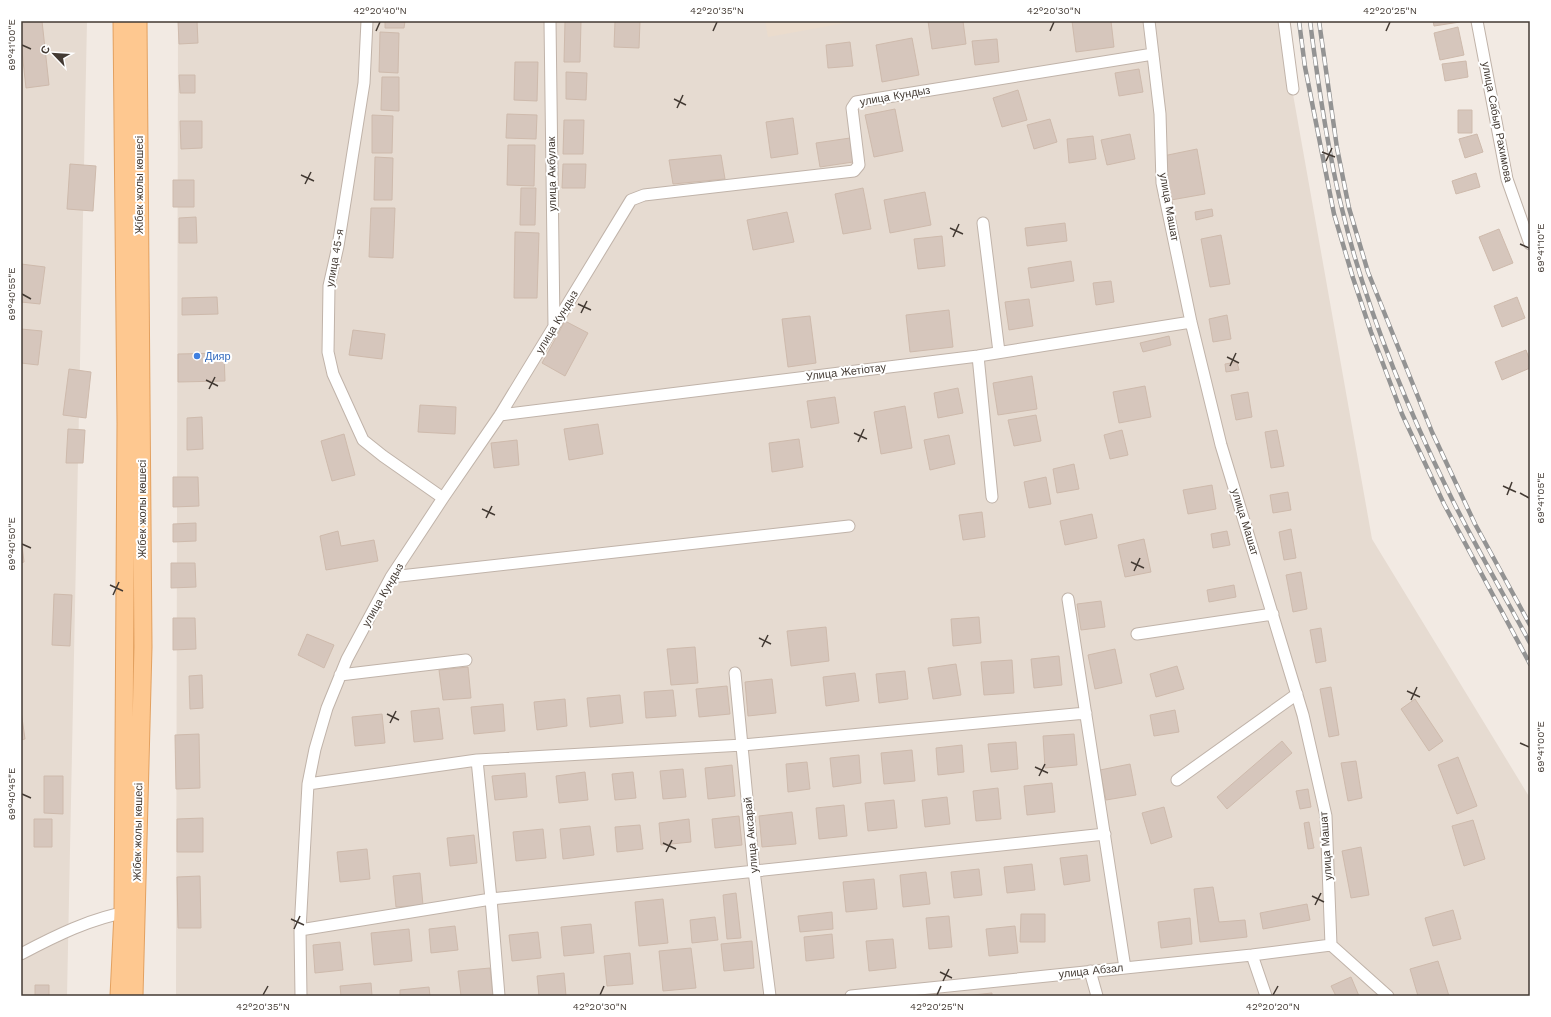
<svg xmlns="http://www.w3.org/2000/svg" width="1551" height="1017" font-family="'Work Sans',sans-serif">
<style>
.residential{fill:#e6dbd1}
.education{fill:#ebdccd}
.building{fill:#d6c6bc;stroke:#cebaac}
.lines{fill:none;stroke-linecap:round;stroke-linejoin:round}
.street-casing{stroke:#c0b3a9;stroke-width:13}
.primary-casing{stroke:#e3a160;stroke-width:19}
.street{stroke:#fff;stroke-width:11}
.primary{stroke:#fec890;stroke-width:17}
.rail-casing{stroke:#939393;stroke-width:4.5}
.rail{stroke:#fff;stroke-width:3;stroke-dasharray:9;stroke-linecap:butt}
.ticks{fill:none;stroke:#433a33;stroke-width:1.5}
.shop-dot{fill:#3f7fe0;stroke:#fff;stroke-width:1.5}
.labels{text-anchor:middle;dominant-baseline:central;stroke-width:4;stroke-linejoin:round;paint-order:stroke}
.street-label{font-size:11px;fill:#433a33;stroke:#fff}
.shop-label{font-size:11px;fill:#366cbe;stroke:#fff;text-anchor:start}
.neatline{fill:none;stroke:#433a33;stroke-width:1.5}
.ticks-label{font-size:10px;text-anchor:middle;fill:#433a33}
</style>
<rect width="100%" height="100%" fill="#f2eae3"/>
<path class="residential" d="M21,21H87L67,996H21Z
M178,21H1280L1372,539L1530,798V996H176Z"/>
<path class="education" d="M765,21H856L768,37Z"/>
<path class="building" d="M21,21H42L49,85L26,88L21,42Z
M178,21H197L198,43L179,44Z
M385,21H405L404,28H385Z
M565,21H581L580,62H564Z
M615,21H640L639,48L614,47Z
M928,21H963L966,44L932,49Z
M1072,21H1111L1114,47L1076,52Z
M1433,21H1460V22L1434,26Z
M1458,27L1464,55L1440,60L1434,33Z
M380,32L399,33L398,73L379,72Z
M912,38L919,75L882,82L876,45Z
M997,39L999,62L975,65L972,41Z
M850,42L853,66L828,68L826,45Z
M1466,61L1468,77L1445,81L1442,64Z
M515,62H538L537,101L514,100Z
M1139,69L1143,92L1119,96L1115,73Z
M566,72L587,73L586,100L566,99Z
M179,75H195V93H180Z
M382,77H399V111L381,110Z
M1018,90L1027,120L1002,127L993,98Z
M895,109L903,151L874,157L865,115Z
M1458,110H1472V133H1458Z
M507,114L537,115L536,139L506,138Z
M372,115L393,116L392,153H372Z
M793,118L798,154L771,158L766,122Z
M1050,119L1057,142L1034,149L1027,125Z
M564,120H584L583,154H563Z
M180,121H202V148L181,149Z
M1130,134L1135,159L1107,165L1101,140Z
M1477,134L1483,152L1465,158L1459,139Z
M1093,136L1096,159L1069,163L1067,139Z
M850,138L853,162L820,167L816,143Z
M508,145H535L534,186L507,185Z
M1197,149L1205,194L1171,200L1163,156Z
M721,155L725,179L673,184L669,160Z
M375,157L393,158L392,200H374Z
M70,164L96,166L93,211L67,209Z
M563,164H586L585,188H562Z
M1476,173L1480,187L1456,194L1452,181Z
M173,180H194V207H173Z
M521,188H536L535,225H520Z
M863,188L871,229L843,234L835,194Z
M925,192L931,225L890,233L884,200Z
M371,208H395L393,258L369,257Z
M1212,209L1213,216L1196,220L1195,212Z
M787,212L794,242L753,250L747,220Z
M196,217L197,243H179V218Z
M1065,223L1067,241L1027,246L1025,228Z
M1499,229L1513,263L1493,271L1479,237Z
M515,232L539,233L537,298H514Z
M1221,235L1230,284L1210,287L1201,239Z
M942,236L945,266L918,269L914,239Z
M1071,261L1074,281L1031,288L1028,268Z
M21,264L45,267L40,304L21,302Z
M1111,281L1114,302L1096,305L1093,283Z
M217,297L218,314L182,315V298Z
M1517,297L1525,318L1502,327L1494,306Z
M1029,299L1033,326L1009,330L1005,302Z
M949,310L953,347L910,352L906,315Z
M1227,315L1231,339L1213,342L1209,319Z
M810,316L816,363L788,367L782,319Z
M565,321L588,333L565,376L542,363Z
M21,329L42,331L38,365L21,363Z
M353,330L385,334L382,359L349,355Z
M1169,336L1171,345L1143,352L1140,343Z
M1526,350L1530,361V368L1502,380L1495,362Z
M224,353L225,381L178,382V354Z
M1237,362L1239,370L1226,372L1225,364Z
M69,369L91,372L86,418L63,415Z
M1032,376L1037,409L998,415L993,383Z
M1145,386L1151,417L1119,423L1113,392Z
M958,388L963,413L938,418L934,393Z
M1248,392L1252,417L1236,420L1231,395Z
M835,397L839,423L811,428L807,401Z
M420,405L456,407L455,434L418,432Z
M905,406L912,448L881,454L874,412Z
M1036,415L1041,441L1014,446L1008,420Z
M202,417L203,449L187,450V418Z
M598,424L603,454L569,460L564,429Z
M68,429L85,430L83,463H66Z
M1122,430L1128,455L1110,459L1104,435Z
M1277,430L1284,466L1271,468L1265,432Z
M344,434L355,475L332,481L321,441Z
M949,435L955,464L930,470L924,440Z
M799,439L803,467L772,472L769,443Z
M517,440L519,465L494,468L491,443Z
M1074,464L1079,489L1057,493L1053,469Z
M173,477H198L199,506L173,507Z
M1046,477L1051,504L1029,508L1024,482Z
M1212,485L1216,509L1188,514L1183,490Z
M1288,492L1291,510L1273,513L1270,495Z
M982,512L985,537L963,540L959,515Z
M1092,514L1097,538L1065,545L1060,521Z
M196,523V541L173,542V524Z
M1291,529L1296,558L1284,560L1279,532Z
M338,531L341,546L374,540L378,561L326,570L320,536Z
M1227,531L1230,545L1213,548L1211,534Z
M21,536L24,562L21,563Z
M1144,539L1151,572L1125,577L1118,545Z
M171,563H195L196,587L171,588Z
M1301,572L1307,609L1293,612L1286,575Z
M1234,585L1236,597L1209,602L1207,590Z
M54,594L72,595L70,646L52,645Z
M1101,601L1105,627L1081,630L1077,604Z
M979,617L981,643L953,646L951,619Z
M173,618H195L196,649L173,650Z
M826,627L829,661L791,666L787,631Z
M1321,628L1326,661L1316,663L1310,630Z
M307,634L334,645L324,668L298,655Z
M695,647L698,683L671,685L667,649Z
M1115,649L1122,683L1095,689L1088,655Z
M1059,656L1062,685L1034,688L1031,659Z
M1012,660L1014,693L984,695L981,662Z
M956,664L961,695L933,699L928,668Z
M1177,666L1184,689L1156,697L1150,674Z
M468,667L471,698L443,700L439,670Z
M905,671L908,699L879,703L876,674Z
M855,673L859,701L826,706L823,677Z
M202,675L203,708L190,709L189,676Z
M772,679L776,713L748,716L745,682Z
M727,686L730,714L699,717L696,689Z
M1331,687L1339,735L1329,737L1320,689Z
M673,690L676,716L646,718L644,692Z
M620,695L623,723L590,727L587,698Z
M565,699L567,726L537,730L534,702Z
M1415,699L1443,741L1429,751L1401,709Z
M503,704L505,731L474,734L471,707Z
M439,708L443,739L414,742L411,711Z
M1175,710L1179,732L1154,736L1150,715Z
M21,711L25,739L21,740Z
M382,714L385,743L355,746L352,717Z
M199,734L200,788L176,789L175,735Z
M1074,734L1077,765L1045,768L1043,736Z
M1282,741L1292,753L1227,809L1217,797Z
M1016,742L1018,769L991,772L988,744Z
M962,745L964,772L938,775L936,748Z
M912,750L915,781L884,784L881,753Z
M859,755L861,783L833,787L830,758Z
M1458,757L1477,806L1457,814L1438,765Z
M1356,761L1362,798L1348,801L1341,763Z
M807,762L810,789L788,792L786,764Z
M1130,764L1136,795L1106,800L1100,770Z
M732,765L735,796L708,799L705,768Z
M683,769L686,797L663,799L660,771Z
M585,772L588,800L559,803L556,776Z
M633,772L636,798L615,800L612,774Z
M525,773L527,797L495,800L492,776Z
M44,776H63V814L44,813Z
M1052,783L1055,812L1027,815L1024,786Z
M998,788L1001,819L976,821L973,791Z
M1308,789L1311,807L1300,809L1296,791Z
M947,797L950,824L925,827L922,800Z
M894,800L897,828L868,831L865,803Z
M844,805L847,836L819,839L816,808Z
M1164,807L1172,837L1151,844L1142,813Z
M792,812L796,844L762,847L759,816Z
M739,816L742,845L715,848L712,819Z
M203,818V852H177V819Z
M34,819H52V847H34Z
M689,819L691,842L661,845L659,823Z
M1473,820L1485,859L1464,866L1452,826Z
M1309,822L1314,848L1308,849L1304,823Z
M640,825L643,849L617,852L615,827Z
M590,826L594,855L563,859L560,829Z
M543,829L546,858L516,861L513,832Z
M474,835L477,863L450,866L447,838Z
M1361,847L1369,895L1351,898L1342,851Z
M367,849L370,879L340,882L337,852Z
M1087,855L1090,881L1064,885L1060,858Z
M1032,864L1035,890L1007,893L1004,867Z
M979,869L982,895L954,898L951,872Z
M926,872L930,904L903,907L900,875Z
M420,873L423,905L396,907L393,876Z
M200,876L201,928H178L177,877Z
M874,879L877,909L846,912L843,882Z
M1213,887L1219,922L1245,920L1247,937L1200,942L1194,889Z
M736,893L741,938L727,939L723,895Z
M663,899L668,943L639,946L635,902Z
M1307,904L1310,920L1263,929L1260,913Z
M1453,910L1461,939L1433,946L1425,918Z
M832,912L833,929L800,932L798,916Z
M1021,914H1045V942H1020Z
M949,916L952,947L929,949L926,918Z
M715,917L718,940L692,943L690,920Z
M1190,918L1192,944L1161,948L1158,922Z
M591,924L594,953L564,956L561,927Z
M455,926L458,950L431,953L429,929Z
M1015,926L1018,953L989,956L986,929Z
M409,929L412,961L374,965L371,933Z
M538,932L541,958L512,961L509,935Z
M832,934L834,958L806,961L804,937Z
M893,939L896,968L869,971L866,941Z
M752,941L754,968L724,971L721,944Z
M340,942L343,970L315,973L313,945Z
M691,948L696,988L663,991L659,951Z
M630,953L633,984L607,986L604,956Z
M1438,961L1449,996H1418L1410,969Z
M490,968L493,996H461L458,971Z
M564,973L566,996H539L537,976Z
M1351,977L1359,996H1336L1331,986Z
M371,983L372,996H341L340,986Z
M35,985H49V996H35Z
M429,987L430,996H400V990Z
M992,993V996H964Z"/>
<g class="lines">
<defs>
<path id="street" d="M367,21L364,83L338,246L329,286L328,352L333,374L363,440L383,456L443,498
M550,21L554,326
M1149,21L1160,114L1162,183L1191,322L1221,445L1303,715L1326,816L1331,945L1388,996
M1284,21L1293,89
M1477,21L1507,179L1530,244
M983,223L999,352
M978,356L992,497
M500,415L978,356L1191,322
M391,577L849,526
M1068,599L1125,968
M1137,634L1273,614
M735,673L754,871L770,996
M340,675L466,660
M477,760L491,899L499,996
M1177,780L1297,694
M308,784L477,760L743,745L1086,713
M300,930L491,899L1105,834
M21,954C53,937 93,917 129,912
M1252,955L1266,996
M1090,971L1097,996
M301,996L300,930L308,784L315,749L327,708L347,659L391,577L443,498L500,415L631,200L644,195L854,171L859,165L852,108L856,102L1153,54
M851,996L1252,955L1331,945"/>
<path id="primary" d="M119,996L123,913L126,423L122,21
M134,996L143,647L138,21"/>
</defs>
<use href="#street" class="street-casing"/>
<use href="#primary" class="primary-casing"/>
<use href="#street" class="street"/>
<use href="#primary" class="primary"/>
<defs>
<path id="rail" d="M1299,21L1305,67L1334,214L1353,278L1371,332L1402,414L1444,504L1530,664
M1310,21C1318,84 1327,147 1342,209C1365,306 1405,403 1449,493C1474,544 1503,593 1530,643
M1319,21L1337,148L1349,208L1368,272L1432,432L1475,524L1530,625"/>
</defs>
<use href="#rail" class="rail-casing"/>
<use href="#rail" class="rail"/>
</g>
<path class="ticks" d="M376,31L380,22M713,31L717,22M1050,31L1054,22M1386,31L1390,22M22,45L31,49M674,99L686,105M677,108L683,95M1322,152L1335,157M1326,161L1332,148M301,175L314,181M305,184L311,172M950,228L963,234M953,237L959,224M1520,244L1529,248M22,294L31,299M578,304L591,310M581,313L587,301M1227,357L1239,363M1230,366L1236,353M206,380L218,386M209,389L215,377M854,433L867,439M858,442L864,429M1503,486L1516,492M1520,493L1529,498M1507,495L1512,482M482,509L495,515M486,518L492,506M22,544L31,548M1131,562L1144,568M1134,571L1140,558M110,585L123,591M113,595L119,582M759,638L771,644M762,647L768,635M1407,691L1420,697M1411,700L1417,687M387,714L399,720M390,723L396,711M1520,743L1529,747M1035,767L1048,773M1039,776L1045,764M22,794L31,798M663,843L676,849M666,852L672,840M1312,896L1324,902M1315,905L1321,893M291,919L304,925M294,929L300,916M940,972L952,978M943,981L949,969M263,995L268,986M600,995L604,986M937,995L941,986M1273,995L1278,986"/>
<circle class="shop-dot" cx="197" cy="356" r="4"/>
<g class="labels">
<g class="street-label">
<text transform="translate(895 96) rotate(-10)">улица Кундыз</text>
<text transform="translate(1497 122) rotate(79)">улица Сабыр Рахимова</text>
<text transform="translate(552 174) rotate(-91)">улица Акбулак</text>
<text transform="translate(139 185) rotate(-90)">Жібек жолы көшесі</text>
<text transform="translate(1169 207) rotate(80)">улица Машат</text>
<text transform="translate(335 258) rotate(-80)">улица 45-я</text>
<text transform="translate(557 322) rotate(-59)">улица Кундыз</text>
<text transform="translate(846 372) rotate(-7)">Улица Жетіотау</text>
<text transform="translate(142 509) rotate(-90)">Жібек жолы көшесі</text>
<text transform="translate(1245 522) rotate(73)">улица Машат</text>
<text transform="translate(383 595) rotate(-60)">улица Кундыз</text>
<text transform="translate(138 832) rotate(-89)">Жібек жолы көшесі</text>
<text transform="translate(751 835) rotate(-95)">улица Аксарай</text>
<text transform="translate(1326 846) rotate(-94)">улица Машат</text>
<text transform="translate(1091 971) rotate(-6)">улица Абзал</text>
</g>
<g class="shop-label">
<text x="205" y="356">Дияр</text>
</g>
</g>
<rect width="1551" height="1017" fill="none" stroke="#ffffff" stroke-width="44"/>
<g transform="translate(54 54) rotate(295)" stroke="#ffffff" stroke-width="3" paint-order="stroke">
<path d="M0-3L7 15L0 10L-7 15Z" fill="#433a33"/>
<text y="-6" font-size="11" font-weight="bold" text-anchor="middle" fill="#433a33">С</text>
</g>
<rect x="22" y="22" width="1507" height="973" class="neatline"/>
<g class="ticks-label">
<text x="380" y="14">42°20'40"N</text>
<text x="717" y="14">42°20'35"N</text>
<text x="1054" y="14">42°20'30"N</text>
<text x="1390" y="14">42°20'25"N</text>
<text transform="translate(11 45) rotate(-90)" y="4">69°41'00"E</text>
<text transform="translate(1540 248) rotate(-90)" y="4">69°41'10"E</text>
<text transform="translate(11 294) rotate(-90)" y="4">69°40'55"E</text>
<text transform="translate(1540 498) rotate(-90)" y="4">69°41'05"E</text>
<text transform="translate(11 544) rotate(-90)" y="4">69°40'50"E</text>
<text transform="translate(1540 747) rotate(-90)" y="4">69°41'00"E</text>
<text transform="translate(11 794) rotate(-90)" y="4">69°40'45"E</text>
<text x="263" y="1010">42°20'35"N</text>
<text x="600" y="1010">42°20'30"N</text>
<text x="937" y="1010">42°20'25"N</text>
<text x="1273" y="1010">42°20'20"N</text>
</g>
</svg>
